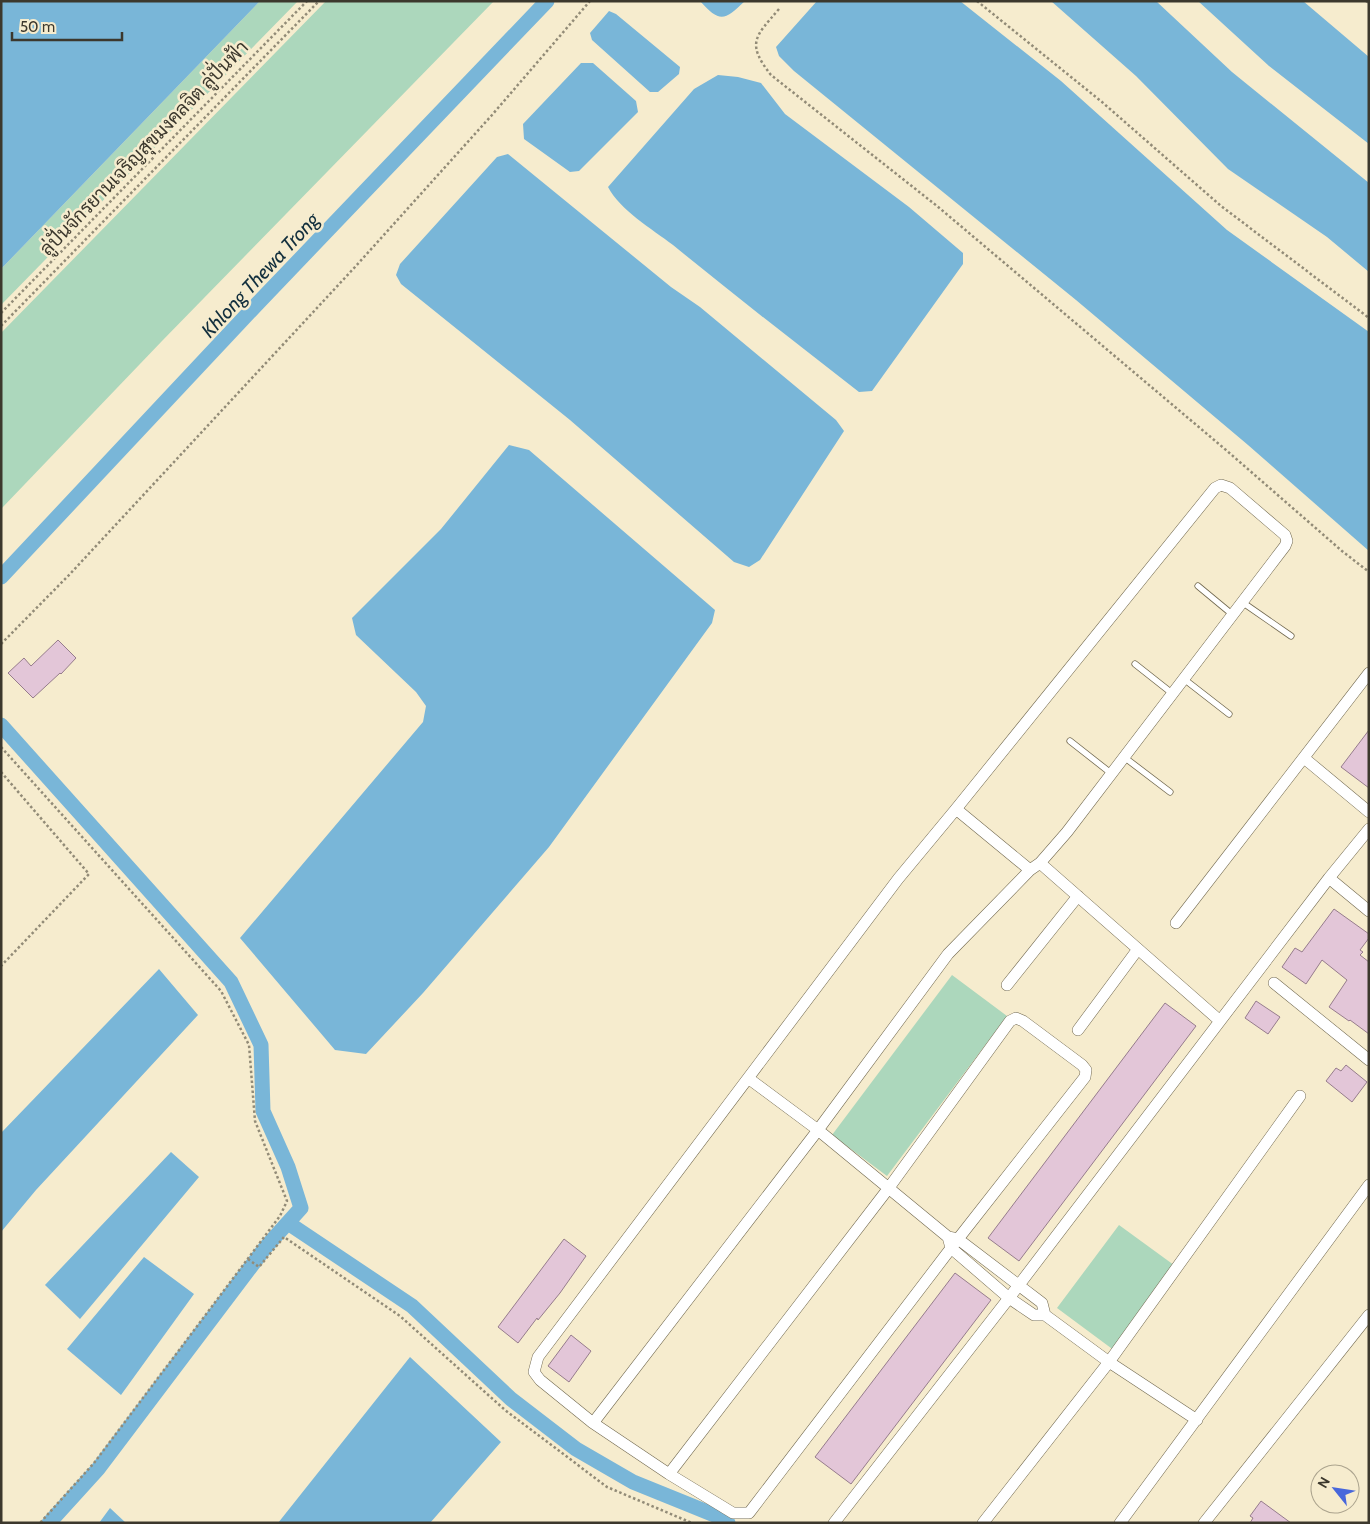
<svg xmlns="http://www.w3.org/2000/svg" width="1370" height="1524" font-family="Cabin,Sarabun,sans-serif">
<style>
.green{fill:#acd7bc}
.water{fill:#79b6d8}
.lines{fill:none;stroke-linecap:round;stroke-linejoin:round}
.canal{stroke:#79b6d8;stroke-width:15}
.building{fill:#e3c6d8;stroke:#967c8c}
.lane-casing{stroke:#71684f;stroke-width:7}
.street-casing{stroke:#71684f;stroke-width:12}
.path{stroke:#928b77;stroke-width:2.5;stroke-dasharray:2.5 2.5;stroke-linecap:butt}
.lane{stroke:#fff;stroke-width:5.5}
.street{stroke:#fff;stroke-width:11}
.labels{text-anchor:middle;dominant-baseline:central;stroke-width:5;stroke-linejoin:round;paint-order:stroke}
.street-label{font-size:19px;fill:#3c382d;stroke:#f6ecce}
.water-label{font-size:20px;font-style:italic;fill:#122f3d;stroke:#f6ecce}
</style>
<rect width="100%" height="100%" fill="#f6ecce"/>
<path class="green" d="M260,1H298L1,305V269Z
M326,1H494L162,341L1,509V333Z
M952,975L1007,1016L887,1176L832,1135Z
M1119,1225L1178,1268L1115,1351L1057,1308Z"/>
<path class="water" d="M1,1H260L1,269Z
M700,1H745C724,21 720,23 700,1Z
M817,1H960L1061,81L1227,230L1369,332V551L1248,445L1076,300L794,71L779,56L776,47Z
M1051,1H1156L1232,72L1369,183V272L1327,237L1228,169L1136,76Z
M1198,1H1303L1369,57V144L1269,66Z
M609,11L616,14L680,67L679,74L658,92H650L592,40L590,33Z
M581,63H593L636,101L638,112L579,171L570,172L524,139L523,124Z
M718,75L738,77L761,83L785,114L909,207L963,253V264L872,391L859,392C796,343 734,295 673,245C652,229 620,210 608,187L694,89Z
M508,154L671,287L700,307L836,420L844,431L760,560L749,567L734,562L570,420L401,284L396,275L400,264L497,157Z
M509,445L529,450L715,610L712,623L549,847L423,993L366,1054L335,1050L240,938L423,722L426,706L416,692L356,635L352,618L441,529Z
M159,969L198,1015L36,1190L1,1232V1133Z
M171,1152L199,1177L80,1319L45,1285Z
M144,1257L194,1294L121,1395L67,1349Z
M410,1357L501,1442L430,1523H278Z
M110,1508L126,1523H99Z"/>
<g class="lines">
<path class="canal" d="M1,577L258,303L547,1
M1,725L231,982L261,1045L263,1111L288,1167L301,1208L265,1248L98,1469L49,1523
M288,1223L412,1306L511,1399L576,1449L633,1482L717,1516L728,1523"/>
</g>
<path class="building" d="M58,640L76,658L61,674L60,673L33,698L8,673L24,658L31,666Z
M1369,730V788L1341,767Z
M1334,909L1369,934V938L1360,950L1363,952L1360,955L1369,962V1034L1350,1020L1349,1021L1329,1007L1347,980L1322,960L1306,984L1282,967L1295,948L1302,952Z
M1256,1001L1280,1017L1268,1034L1245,1018Z
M1165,1003L1196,1026L1019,1261L988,1238Z
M1346,1065L1367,1082L1352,1102L1326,1081L1336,1068L1341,1071Z
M564,1239L586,1256L560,1293L538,1320L537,1318L518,1343L498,1327Z
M955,1273L991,1300L851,1484L815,1457Z
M571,1335L591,1351L569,1382L548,1366Z
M1261,1501L1291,1523H1250L1253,1518L1250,1516Z"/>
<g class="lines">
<defs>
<path id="lane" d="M1198,586L1233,615
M1242,602L1291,636
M1135,664L1173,694
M1184,679L1229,714
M1070,741L1112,774
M1124,757L1170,792"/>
<path id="street" d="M1304,758L1369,812
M956,809L1030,870
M1040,863L1220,1021
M1329,878L1369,911
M1176,923L1369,673
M1274,983L1369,1060
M1007,985L1078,896
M1078,1030L1138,949
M748,1078L818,1130L948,1237
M1045,1315L1042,1303L958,1239L948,1237L951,1248L1009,1298L1034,1315H1045L1109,1362L1197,1420
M593,1423L818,1130L948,954L1030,870L1040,863L1067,832L1285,546L1287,541L1285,535L1230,488L1221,485L1215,488L956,809L898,879L538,1357L534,1372L540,1380L593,1423L669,1474L733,1513H749L958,1239L1085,1077L1086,1070L1082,1065L1023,1021L1016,1018L1010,1021L888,1189L669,1474
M834,1523L1009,1298L1329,878L1369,829
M983,1523L1109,1362L1300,1096
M1120,1523L1369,1185
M1204,1523L1369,1315"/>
</defs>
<use href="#lane" class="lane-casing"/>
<use href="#street" class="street-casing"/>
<path class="path" d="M977,1L1102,102L1221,206L1369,318
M1366,1L1369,3
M779,9C755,37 746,43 771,75L937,206L1226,450L1342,551L1369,572
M1,313L307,1
M1,326L319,1
M1,644L70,574L355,267L492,115L590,1
M1,747L221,991L249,1045L255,1121L287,1201L280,1216L94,1463L40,1523
M1,772L89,874L1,966
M248,1259L259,1267L284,1237L400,1316L505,1410L607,1487L692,1523"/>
<use href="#lane" class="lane"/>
<use href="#street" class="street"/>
</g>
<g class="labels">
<g class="street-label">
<text transform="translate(144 148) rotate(-46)">ลู่ปั่นจักรยานเจริญสุขมงคลจิต ลู่ปั่นฟ้า</text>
</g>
<g class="water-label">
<text transform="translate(260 275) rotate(-47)">Khlong Thewa Trong</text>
</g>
</g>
<rect width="1370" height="1524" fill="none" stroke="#3c382d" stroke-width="5"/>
<g transform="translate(1335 1489) rotate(300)"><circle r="24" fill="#f6ecce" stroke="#aca48e"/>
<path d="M0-4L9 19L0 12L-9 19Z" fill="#4867db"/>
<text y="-8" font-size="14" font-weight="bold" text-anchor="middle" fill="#3c382d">N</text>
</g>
<path d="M12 32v8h110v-8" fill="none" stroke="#3c382d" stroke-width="2.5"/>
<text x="20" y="32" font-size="15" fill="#3c382d" stroke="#f6ecce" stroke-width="4" paint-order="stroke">50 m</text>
</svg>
